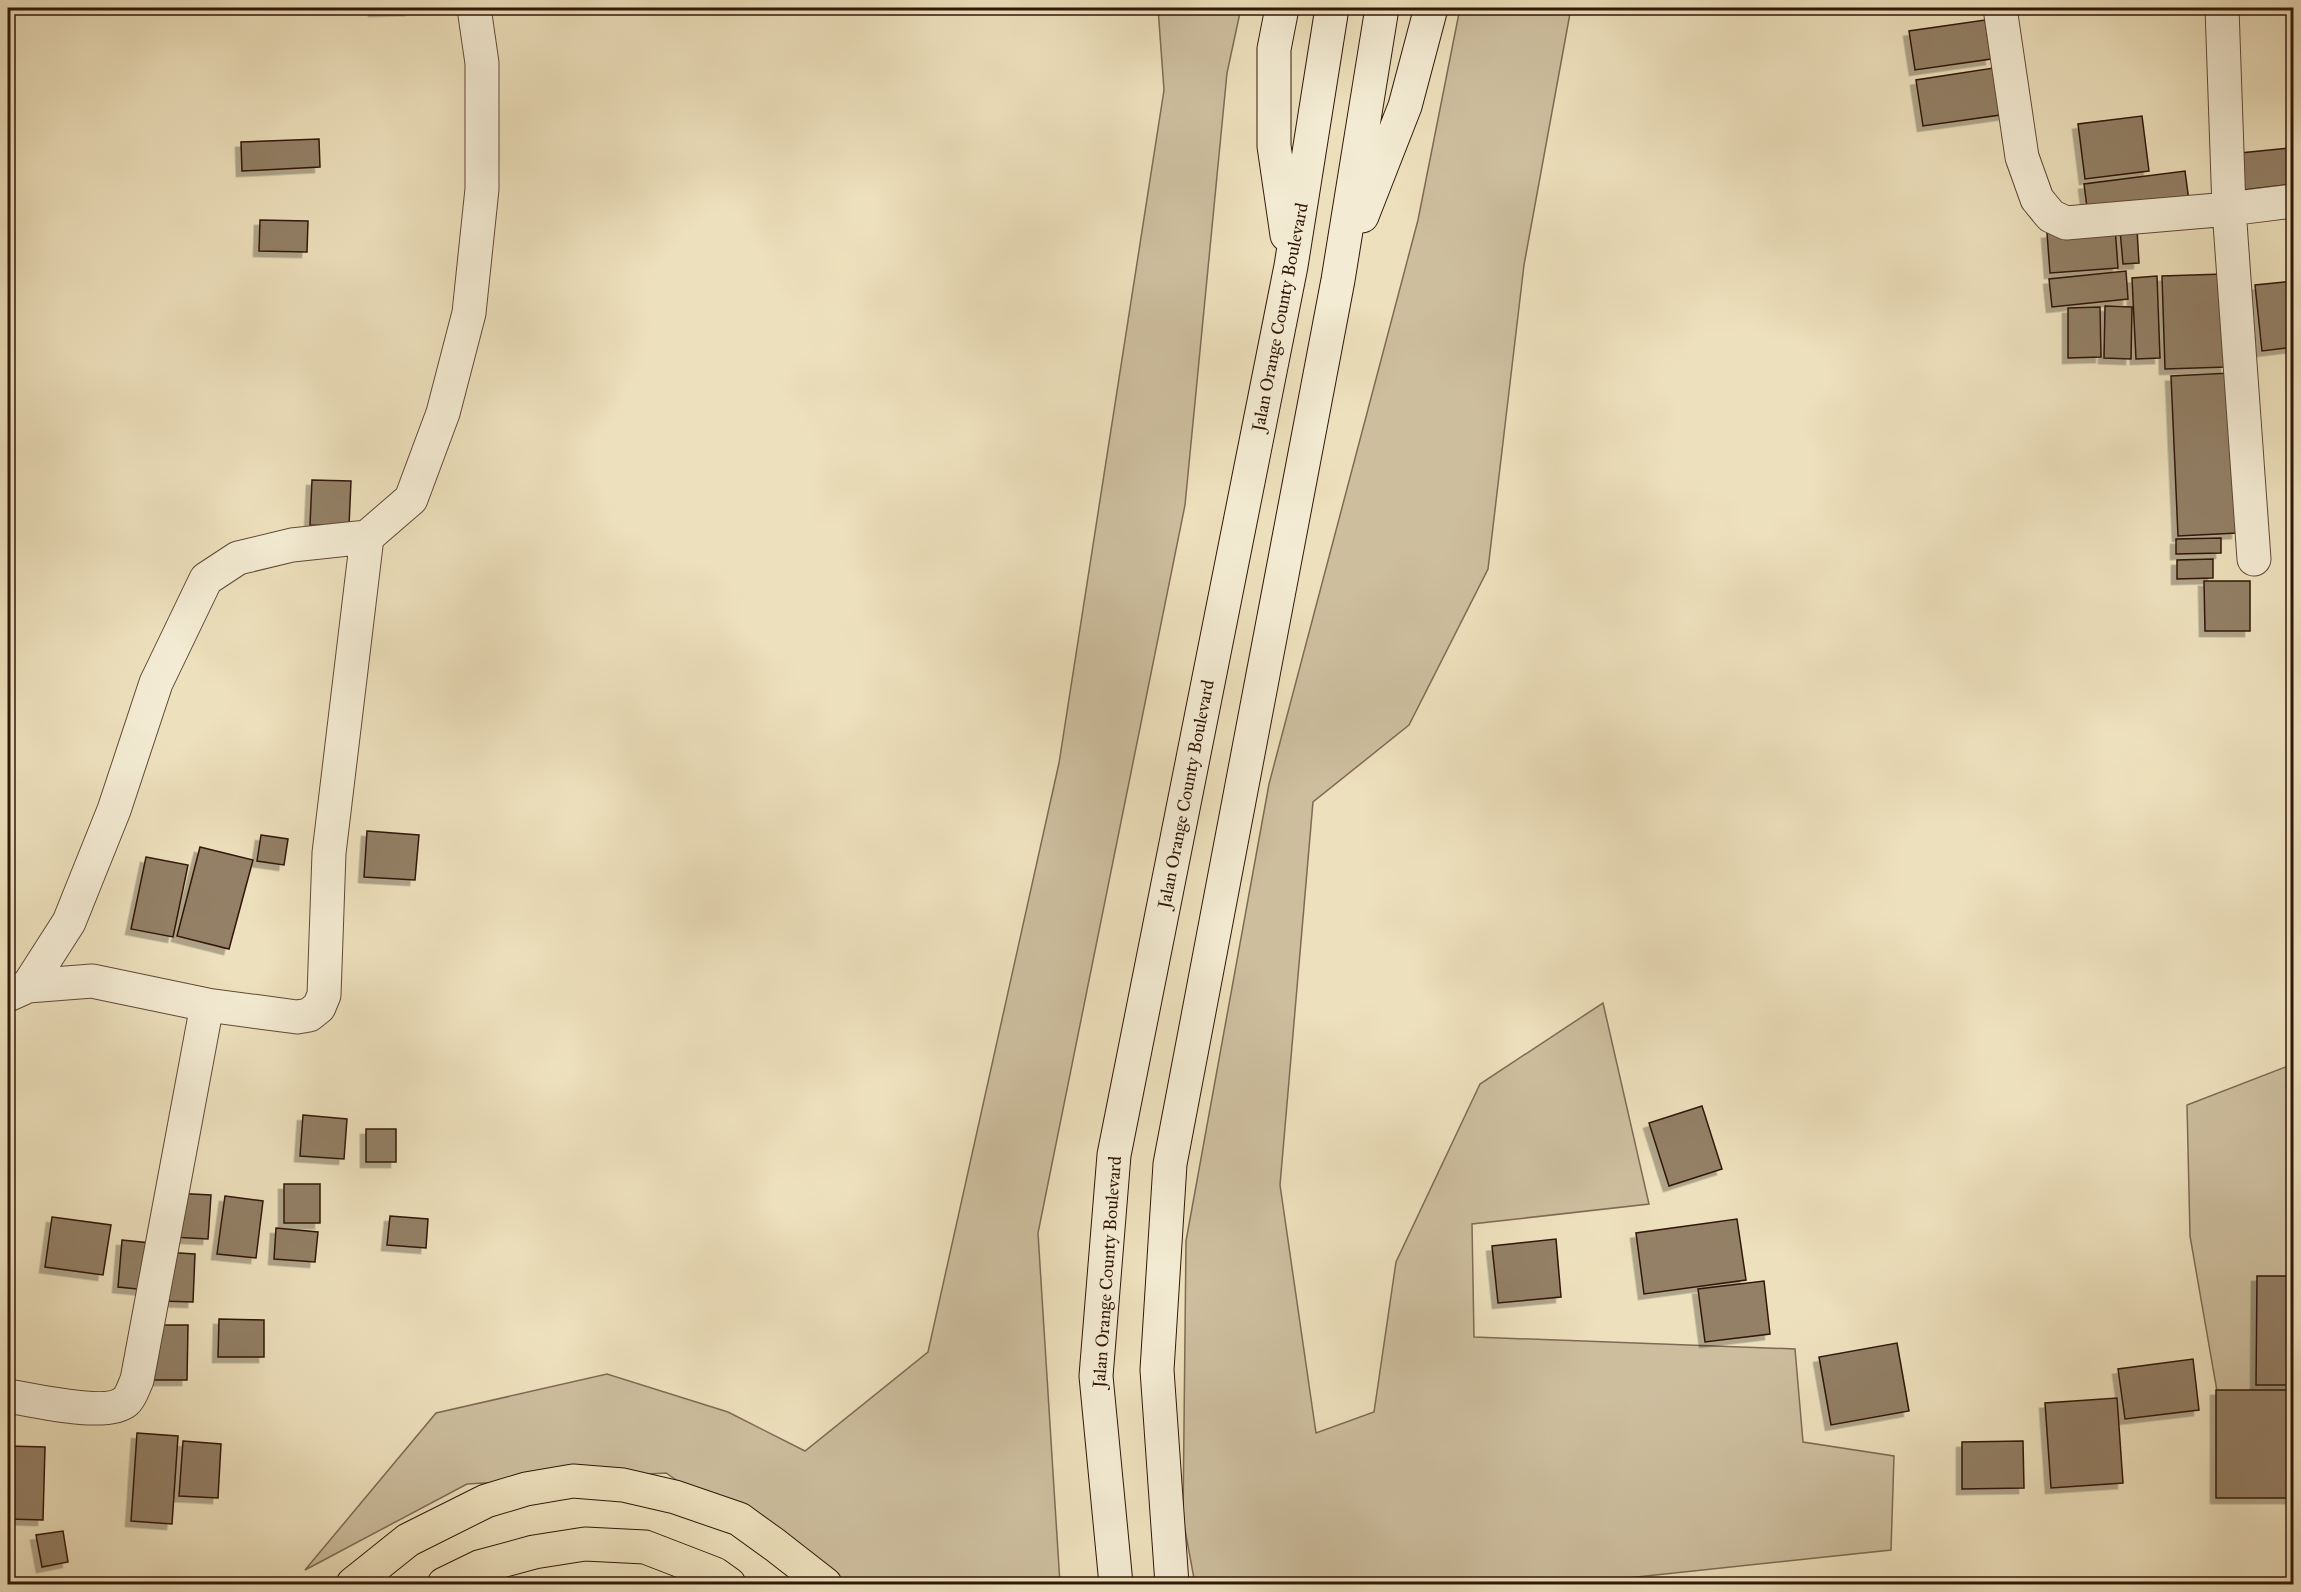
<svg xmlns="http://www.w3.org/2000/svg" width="2301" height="1592" font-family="'IM FELL Great Primer',serif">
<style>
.green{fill:#cdbe9e;stroke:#7f6a54;stroke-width:1.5}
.building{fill:#938066;stroke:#311709;stroke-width:1.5;filter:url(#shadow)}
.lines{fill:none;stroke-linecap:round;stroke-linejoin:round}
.street-casing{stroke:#604936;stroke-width:35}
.secondary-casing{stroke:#311709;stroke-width:35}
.highway-casing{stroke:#311709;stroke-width:35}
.street{stroke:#f3ebd3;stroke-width:33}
.secondary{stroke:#f3ebd3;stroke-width:33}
.highway{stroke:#ede0bc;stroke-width:33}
.labels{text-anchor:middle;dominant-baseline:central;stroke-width:4.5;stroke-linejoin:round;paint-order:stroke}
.street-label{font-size:18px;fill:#311709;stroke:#f3ebd3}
</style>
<defs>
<filter id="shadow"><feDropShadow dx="-5.5" dy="5.5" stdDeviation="0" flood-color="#0004"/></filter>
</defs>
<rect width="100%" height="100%" fill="#ede0bc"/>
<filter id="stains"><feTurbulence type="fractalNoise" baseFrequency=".00333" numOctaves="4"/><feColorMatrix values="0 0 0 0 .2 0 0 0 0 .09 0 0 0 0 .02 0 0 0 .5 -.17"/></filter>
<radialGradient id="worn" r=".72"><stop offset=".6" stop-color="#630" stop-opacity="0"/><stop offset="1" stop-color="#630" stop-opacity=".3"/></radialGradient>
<path class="green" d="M1158,8H1241L1227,73L1185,505L1038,1233L1060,1584H830L666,1473L467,1484L305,1570L436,1413L607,1374L728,1412L805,1451L928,1352L1059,763L1164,90Z
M1460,8H1571L1524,265L1488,569L1409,725L1313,802L1280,1185L1316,1433L1374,1412L1396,1262L1480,1084L1603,1003L1649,1204L1472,1224L1474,1337L1795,1349L1803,1442L1894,1456L1891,1550L1571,1584H1195L1183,1519L1186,1241L1269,784L1418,220Z
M2293,1064V1487L2233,1483L2190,1236L2187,1105Z"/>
<path class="building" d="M374,8H411V10L374,11Z
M1985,20L1991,59L1915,70L1909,31Z
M2000,67L2007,114L1923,126L1916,80Z
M2142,116L2149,171L2085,179L2078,124Z
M319,139L320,167L242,171L241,142Z
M2289,148L2293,184L2235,191L2230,154Z
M2185,171L2189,201L2088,215L2084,184Z
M260,220L308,221L307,252L259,251Z
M2115,227L2118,268L2050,273L2047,233Z
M2137,229L2139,263L2123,264L2120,230Z
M2126,271L2128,299L2052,307L2049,279Z
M2223,274L2226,367L2165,369L2162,276Z
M2157,276L2160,358L2136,359L2132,278Z
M2294,281V347L2262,351L2255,285Z
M2105,306L2132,307L2131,359L2104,358Z
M2100,307L2101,357L2068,358V308Z
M2230,373L2237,533L2178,536L2171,376Z
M312,480L351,481L349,526L310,525Z
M2221,538V553L2176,554V539Z
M2213,559V578L2177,579V560Z
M2204,581H2250V631H2205Z
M367,831L419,835L415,880L364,877Z
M261,835L288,839L284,865L257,861Z
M200,847L253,860L229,949L177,936Z
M146,857L188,865L173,937L131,929Z
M1702,1106L1722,1169L1669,1186L1649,1123Z
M303,1115L347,1119L344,1159L300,1156Z
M366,1129H396V1162H366Z
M284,1184H320V1223H284Z
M173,1193L211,1195L208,1239L171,1237Z
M225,1196L263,1201L256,1258L217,1254Z
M390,1216L428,1219L426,1248L387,1245Z
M52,1217L111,1225L103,1275L45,1267Z
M1737,1219L1746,1280L1644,1294L1636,1233Z
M276,1228L318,1232L315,1262L274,1259Z
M1556,1239L1561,1297L1498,1303L1492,1246Z
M122,1240L151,1243L147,1290L118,1287Z
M162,1252L195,1254L193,1302L160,1301Z
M2257,1276H2294V1385H2256Z
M1764,1281L1770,1334L1705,1342L1698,1289Z
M219,1319L264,1320V1357H218Z
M152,1325H188L187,1380H151Z
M1897,1343L1909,1411L1831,1425L1819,1357Z
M2193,1359L2199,1410L2125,1419L2118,1369Z
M2216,1390H2294V1498H2216Z
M2117,1398L2123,1483L2051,1488L2045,1403Z
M137,1433L178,1436L172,1524L131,1521Z
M183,1441L221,1444L218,1498L179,1496Z
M2023,1441L2024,1488L1962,1489V1442Z
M8,1446L45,1447L43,1520L8,1519Z
M63,1531L68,1562L42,1567L36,1535Z"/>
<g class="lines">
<defs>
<path id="street" d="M2000,8L2022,157L2037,199L2051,216L2066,223L2229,209L2294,201
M2222,8L2229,209L2254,559
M28,986L92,981L207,1005L297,1017L309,1015L319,1007L324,995L329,853L367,537
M8,995L28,986L69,922L114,810L156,683L206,579L238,558L292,545L367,537L411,499L443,413L469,313L482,189V63L474,8
M8,1396C33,1400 108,1418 126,1401C131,1397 134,1386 137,1380L207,1005"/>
<path id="secondary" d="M1282,8L1274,49V146L1287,235
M1362,216L1405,106L1431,8
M1116,1584L1096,1376L1114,1155L1291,266L1332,8
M1172,1584L1157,1370L1170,1164L1338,280L1382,8"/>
<path id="highway" d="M353,1584L408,1540L486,1501L526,1489L573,1481L623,1485L675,1497L739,1519L775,1545L825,1584
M444,1584L479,1567L534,1552L585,1544L645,1547L715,1574L729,1584"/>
</defs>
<use href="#street" class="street-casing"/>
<use href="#secondary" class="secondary-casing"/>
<use href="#highway" class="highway-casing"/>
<use href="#street" class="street"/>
<use href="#secondary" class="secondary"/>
<use href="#highway" class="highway"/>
</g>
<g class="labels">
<g class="street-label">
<text transform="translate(1280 317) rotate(-79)">Jalan Orange County Boulevard</text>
<text transform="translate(1186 794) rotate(-79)">Jalan Orange County Boulevard</text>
<text transform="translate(1107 1272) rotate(-86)">Jalan Orange County Boulevard</text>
</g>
</g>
<rect width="2301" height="1592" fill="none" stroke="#ede0bc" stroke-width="30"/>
<rect x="9" y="9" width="2283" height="1574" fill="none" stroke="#311709" stroke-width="3"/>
<rect x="15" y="15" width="2271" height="1562" fill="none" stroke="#311709" stroke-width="1.5"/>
<rect width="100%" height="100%" filter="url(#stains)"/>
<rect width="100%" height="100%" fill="url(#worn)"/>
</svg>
